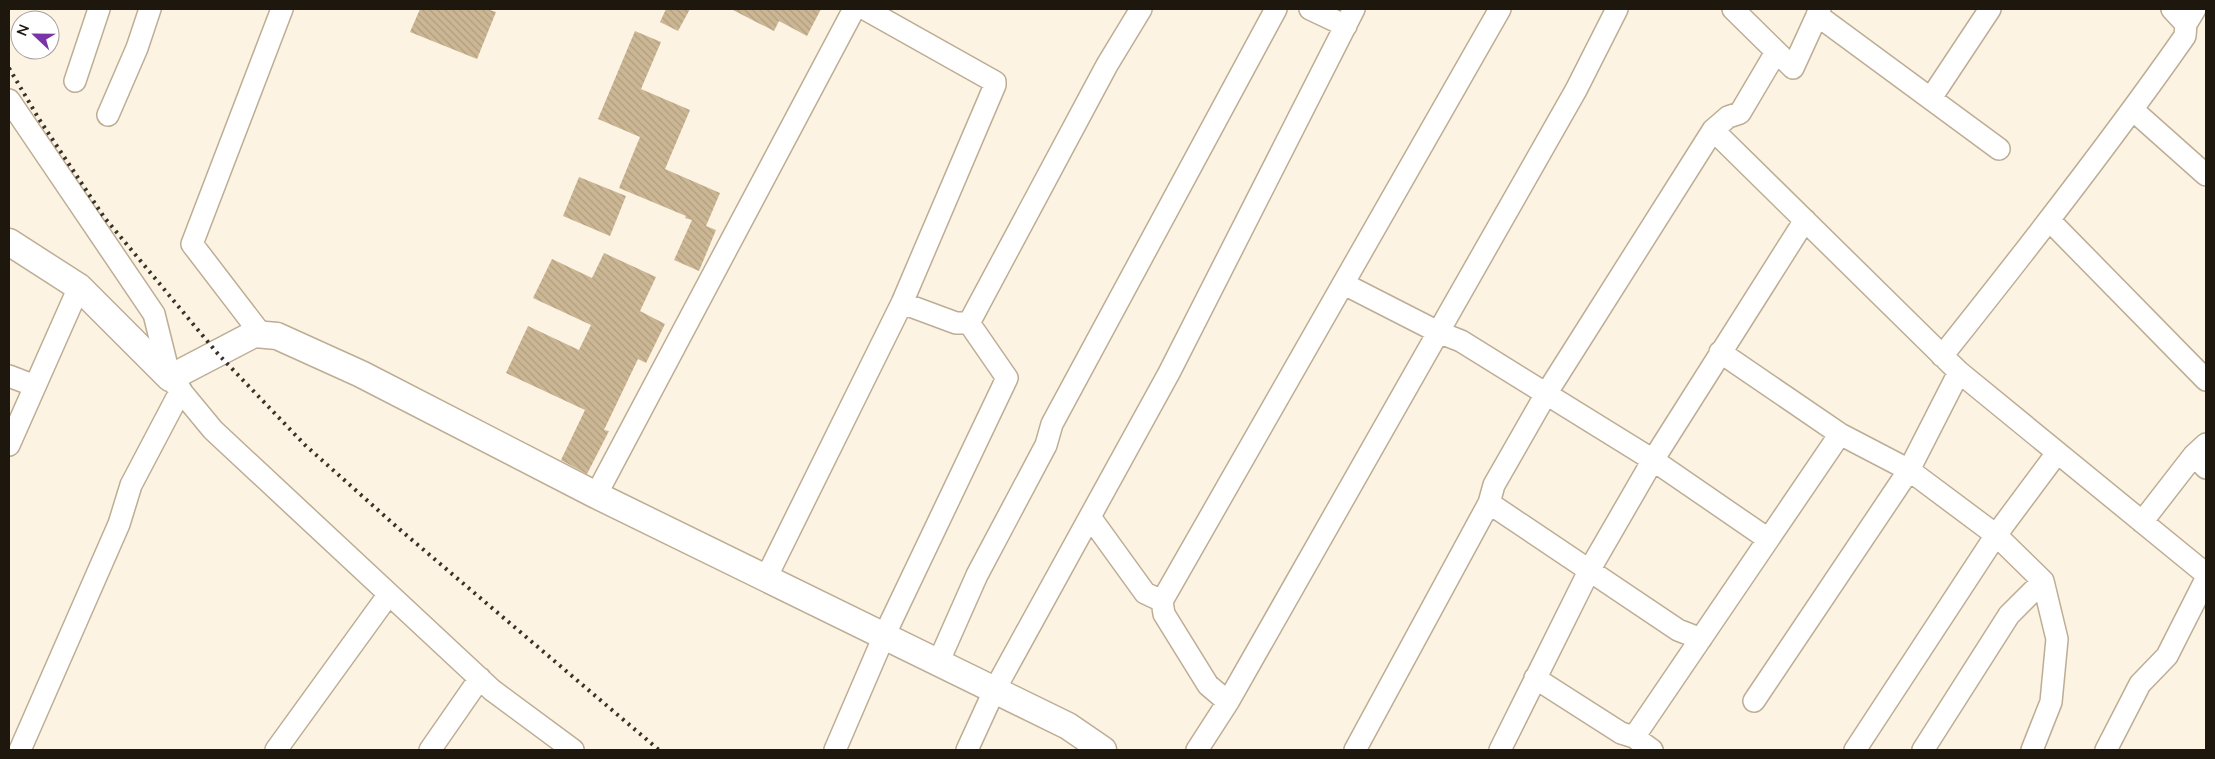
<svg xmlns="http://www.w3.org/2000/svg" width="2215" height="759" font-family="Lato,sans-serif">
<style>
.building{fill:url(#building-back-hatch)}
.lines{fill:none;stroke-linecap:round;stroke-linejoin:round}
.minor-casing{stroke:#bdad94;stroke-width:24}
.tertiary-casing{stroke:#bdad94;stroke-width:29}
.minor{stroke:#fff;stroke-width:21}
.tertiary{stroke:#fff;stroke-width:26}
.rail{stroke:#373127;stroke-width:4;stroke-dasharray:2.5 5;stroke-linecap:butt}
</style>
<defs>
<pattern id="building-back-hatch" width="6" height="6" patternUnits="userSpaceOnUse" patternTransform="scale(1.25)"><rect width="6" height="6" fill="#ccb795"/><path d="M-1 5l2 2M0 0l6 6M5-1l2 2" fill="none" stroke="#af9d7f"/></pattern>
</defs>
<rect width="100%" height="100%" fill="#fdf3e3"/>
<path class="building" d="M420,9H487L496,12L477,59L410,32Z
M666,9H690L678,31L660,22Z
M731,9H821L807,36L779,21L774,31Z
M635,31L661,42L641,89L690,110L665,169L720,193L706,226L716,230L699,271L674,260L692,220L685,218L686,216L619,188L640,137L598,119Z
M579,177L626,196L610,236L563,216Z
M604,253L656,277L640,311L665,324L646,363L638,359L604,430L609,431L587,474L561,460L585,410L506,373L528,326L579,350L591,325L533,298L552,259L592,278Z"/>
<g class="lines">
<defs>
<path id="minor" d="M1310,9L1346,26
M1733,9L1793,68L1820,9
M2172,9L2186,24
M1817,15L1999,149
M75,81L99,9
M1931,98L1990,9
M9,100L154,314L170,378L213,430L492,690L573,750
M2133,110L2206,175
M108,115L137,48L150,9
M1713,130L1959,372L2206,574
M2050,221L2206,380
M1344,284L1438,332L1461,341L1653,460L1768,539
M902,303L956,323H969
M969,323L1107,65L1141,9
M261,334L192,244L282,9
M1720,352L1840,434L1909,470L1996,535L2043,581L2009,615L1923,750
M1942,356C2026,251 2108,146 2185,36L2186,24L2195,9
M9,376L35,386
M9,445L79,287
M2194,455L2206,468
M596,495L854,9
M1489,503L1678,630L1701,639
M1090,517L1145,593L1162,601
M2142,522L2194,455L2206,444
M766,578L902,303L995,85V82L865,9
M938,663L977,575L1046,445L1052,424L1276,9
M1535,678L1621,733L1634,737L1652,750
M1754,701L1909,470L1959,372
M1228,702L1208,685L1164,614L1162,601L1500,9
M1634,737L1840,434
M20,750L119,524L131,485L181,390
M276,750L389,594
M430,750L480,678
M835,750L884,636L1007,378L969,323
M967,750L994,691L1169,373L1354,9
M1197,750L1228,702L1576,90L1617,9
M1355,750L1489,503L1494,485L1546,394L1713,130L1728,117L1740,113L1776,52
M1500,750L1590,569L1653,460L1805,220
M1855,750L1996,535L2057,453
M2032,750L2051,702L2057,639L2043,581
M2106,750L2140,684L2167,656L2206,579"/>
<path id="tertiary" d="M9,242L79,287L170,378L254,334L277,336L361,374L596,495L1068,726L1103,750"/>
</defs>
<use href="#minor" class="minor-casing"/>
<use href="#tertiary" class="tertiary-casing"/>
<use href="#minor" class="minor"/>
<use href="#tertiary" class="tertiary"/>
<path class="rail" d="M9,68L39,119L104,217L218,354L305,445L398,528L659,750"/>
</g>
<rect width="2215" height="759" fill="none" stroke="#1d170e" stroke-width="20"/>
<g transform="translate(35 35) rotate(292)"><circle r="24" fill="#ffffff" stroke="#a5a29f"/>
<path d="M0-4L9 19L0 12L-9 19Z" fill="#7b34a7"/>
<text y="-8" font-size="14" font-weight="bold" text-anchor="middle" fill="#1d170e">N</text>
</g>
</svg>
